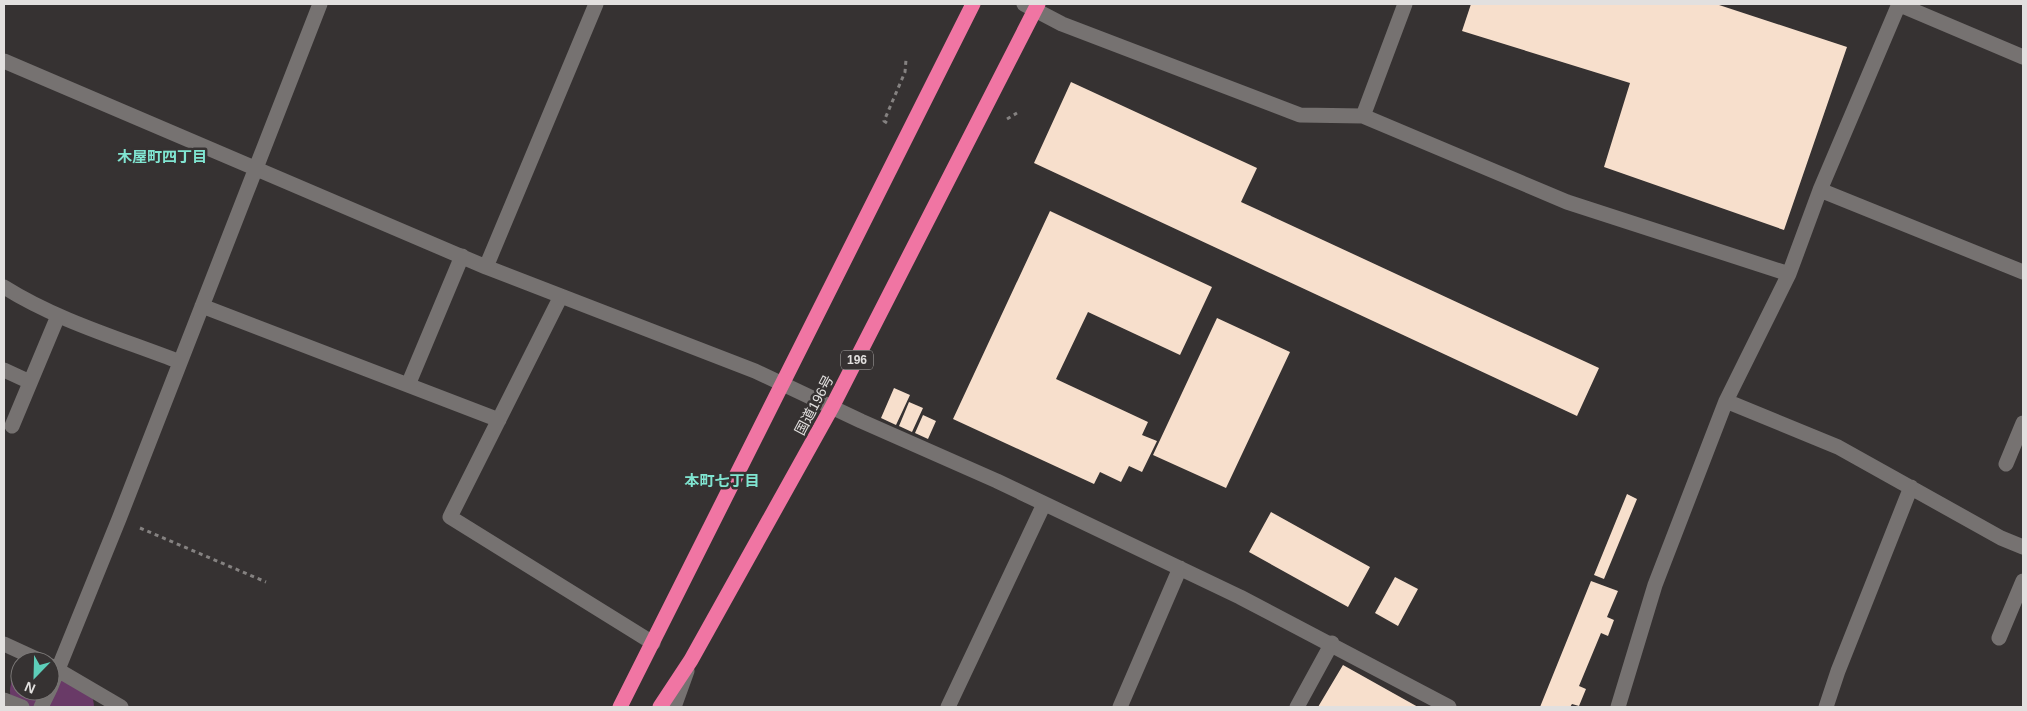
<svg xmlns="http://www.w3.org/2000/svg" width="2027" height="711" font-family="Helvetica,'Noto Sans JP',sans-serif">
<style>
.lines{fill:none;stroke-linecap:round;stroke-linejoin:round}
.river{stroke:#693a67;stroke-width:56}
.building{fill:#f7dfcc}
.path{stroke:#858281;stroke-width:3;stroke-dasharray:4 4;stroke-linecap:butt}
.street{stroke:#767271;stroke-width:15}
.highway{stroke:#f075a3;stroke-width:15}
.labels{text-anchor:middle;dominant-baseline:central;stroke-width:5;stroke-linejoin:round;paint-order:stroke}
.shield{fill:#363232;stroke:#aeacab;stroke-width:1}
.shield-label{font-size:12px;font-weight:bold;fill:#e2e0df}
.street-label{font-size:14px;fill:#e2e0df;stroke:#363232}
.neighbourhood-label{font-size:15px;font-weight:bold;fill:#80e5d1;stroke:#363232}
</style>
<rect width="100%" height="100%" fill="#363232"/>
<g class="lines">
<path class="river" d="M38,691L66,707"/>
</g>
<path class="building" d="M1471,4H1716L1847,47L1784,230L1604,167L1630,83L1462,31Z
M1071,82L1257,168L1241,202L1599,368L1577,416L1034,163Z
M1050,211L1212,287L1180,355L1088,312L1056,379L1148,422L1142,435L1157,441L1142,472L1129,466L1121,482L1100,472L1094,484L953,419Z
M1217,318L1290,352L1226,488L1153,455Z
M894,388L910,395L896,425L881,418Z
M909,402L923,408L912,432L899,426Z
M923,415L936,421L928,439L915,433Z
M1627,494L1637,499L1604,579L1594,575Z
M1271,512L1370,567L1348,607L1249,552Z
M1395,577L1418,589L1398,626L1375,613Z
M1591,581L1618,591L1607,617L1614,620L1608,636L1601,633L1579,686L1586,689L1579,706L1572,704L1570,707H1540Z
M1343,665L1418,707H1318Z"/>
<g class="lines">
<path class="path" d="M1007,119L1017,113
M887,123L884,121L905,72L906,60
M140,528L266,582"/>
<path class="street" d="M1024,4L1062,24L1300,115L1363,116L1567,202L1789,274
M1898,4L2023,57
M4,61L486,267L755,371L861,421L997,481L1240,597L1449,707
M1363,116L1405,4
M1820,190L2023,272
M486,267L596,4
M4,287C58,321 121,339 180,362
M561,296L450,517L653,643
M202,306L499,420
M4,370L30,382
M408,385L462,256
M1726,401L1838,447L2001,538L2023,547
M12,426L58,316
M2006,464L2023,423
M1999,638L2023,581
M4,644L41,661
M51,666L121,707
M50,689L119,519L320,4
M4,700L22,707
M41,707L49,691
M674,707L687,671
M948,707L1044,504
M1120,707L1180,568
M1297,707L1332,643
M1618,707L1655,585L1726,401L1789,274L1820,190L1899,4
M1826,707L1838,671L1911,487"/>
<path class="highway" d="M620,707L973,4
M660,707L691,660L832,407L1038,4"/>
</g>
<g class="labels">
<rect class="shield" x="841" y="350.5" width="32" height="19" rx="4"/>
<g class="shield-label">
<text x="857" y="360">196</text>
</g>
<g class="street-label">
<text transform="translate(814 405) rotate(-62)">国道196号</text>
</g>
<g class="neighbourhood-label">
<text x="162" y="156">木屋町四丁目</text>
<text x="722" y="480">本町七丁目</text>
</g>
</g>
<rect width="2027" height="711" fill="none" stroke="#e2e0df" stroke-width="10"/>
<g transform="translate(35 676) rotate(203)"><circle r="24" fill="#363232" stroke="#7b7877"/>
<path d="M0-4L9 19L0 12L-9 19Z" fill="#5dceb9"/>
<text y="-8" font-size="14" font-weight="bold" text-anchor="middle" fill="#e2e0df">N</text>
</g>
</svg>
